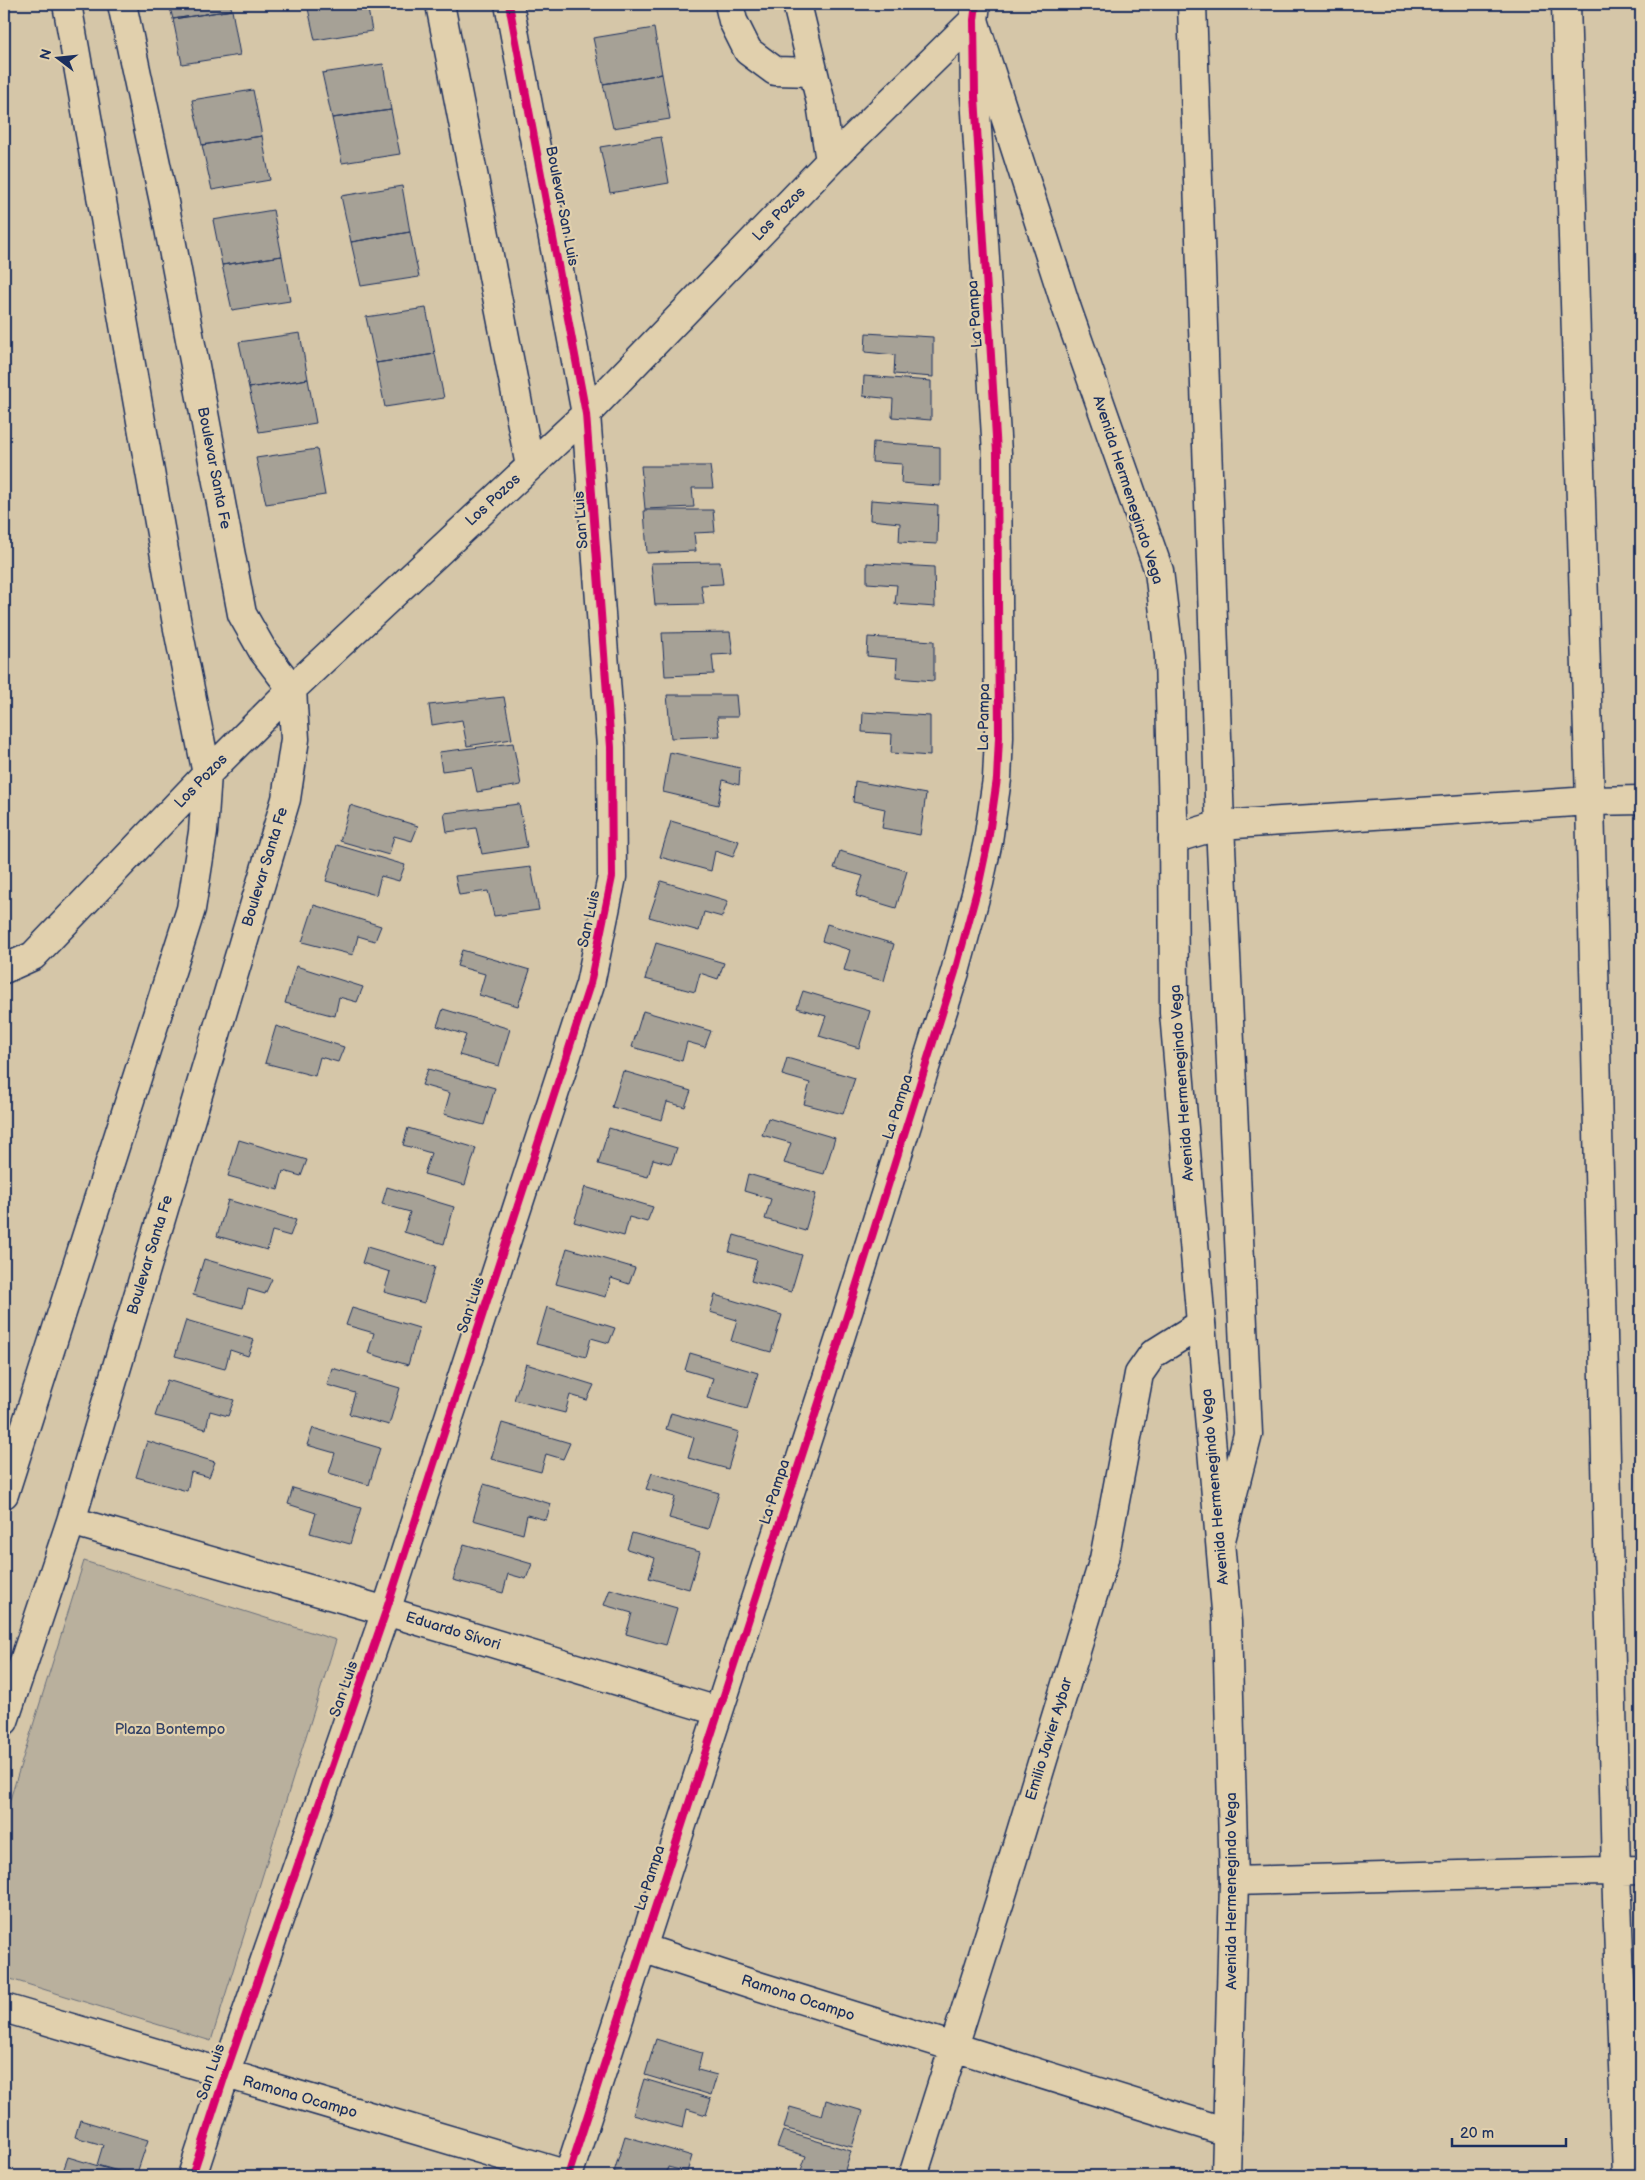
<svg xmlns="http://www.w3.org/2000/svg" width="1645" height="2180" font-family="'Balsamiq Sans',sans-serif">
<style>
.green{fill:#b9b09d;stroke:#6a707e}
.building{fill:#a6a196;stroke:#1b2f5e}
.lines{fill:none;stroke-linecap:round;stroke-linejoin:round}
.minor-casing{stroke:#1b2f5e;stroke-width:31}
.tertiary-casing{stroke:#1b2f5e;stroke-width:31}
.minor{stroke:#e1d0ad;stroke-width:28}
.tertiary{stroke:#e1d0ad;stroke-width:28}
.cycleway-casing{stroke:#e1d0ad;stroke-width:11}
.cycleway{stroke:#d6006c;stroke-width:8}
.labels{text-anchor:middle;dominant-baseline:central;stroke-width:4.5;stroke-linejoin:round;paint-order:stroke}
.street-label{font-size:15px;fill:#1b2f5e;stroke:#e1d0ad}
.park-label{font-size:15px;fill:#334267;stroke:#e1d0ad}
</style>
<rect width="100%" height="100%" fill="#d5c6a8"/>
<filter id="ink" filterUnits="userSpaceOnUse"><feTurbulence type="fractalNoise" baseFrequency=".02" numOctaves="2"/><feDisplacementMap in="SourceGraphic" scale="10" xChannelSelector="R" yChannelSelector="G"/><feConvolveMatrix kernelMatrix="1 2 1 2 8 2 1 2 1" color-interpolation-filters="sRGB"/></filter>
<g filter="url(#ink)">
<path class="green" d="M84,1561L336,1640L211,2041L4,1977V1819Z"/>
<path class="building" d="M169,4H230L232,10L173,19Z
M307,4H367L372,31L315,40Z
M232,10L240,55L182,64L173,19Z
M654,28L662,74L603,84L593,38Z
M383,64L391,110L332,118L322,73Z
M662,74L670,119L613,128L603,84Z
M253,90L262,136L202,145L192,100Z
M391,110L400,154L342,163L332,118Z
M262,136L270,180L212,190L202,145Z
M661,137L669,183L610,193L600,147Z
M402,186L410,232L351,242L341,196Z
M273,210L282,256L222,265L213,220Z
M410,232L419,277L361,286L351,242Z
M282,256L290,301L232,310L222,265Z
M426,308L435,354L376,363L366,317Z
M300,333L308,379L249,388L239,342Z
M866,333L933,337V377L894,374L895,355L865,352Z
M435,354L444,398L385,407L376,363Z
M864,376L931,381V420L892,417L893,399L863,396Z
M308,379L316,423L259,432L249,388Z
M873,442L940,447V486L901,483L902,464L872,462Z
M317,449L325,495L266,504L256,458Z
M641,466H710L713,488H692L694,507L645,509Z
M871,500L938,505L937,544L899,542L900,523L870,520Z
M644,510H713L715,532L694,533L696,551L647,553Z
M720,562L723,584L701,585L704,604L655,605L651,563Z
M867,563L934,567L935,607L895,604L897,585L867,583Z
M730,632L733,654L712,655L714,674L665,676L662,633Z
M868,637L934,641V681L896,678L897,659L867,656Z
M667,695H736L738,717H717L720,736L671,738Z
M504,697L512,739L467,746L462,720L432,725L429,705Z
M863,712L930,716V756L891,753L892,734L862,732Z
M513,743L521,785L477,792L472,767L442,771L439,752Z
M670,752L740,768L739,785L723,780L718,805L663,792Z
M855,781L926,794L920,835L882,828L885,809L853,802Z
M519,804L527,847L482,854L476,828L447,832L444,813Z
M350,805L418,826L412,841L394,836L389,855L340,841Z
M671,821L739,841L733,857L715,851L711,871L660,857Z
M337,845L405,865L399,881L381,876L376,895L326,881Z
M840,851L907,871L896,908L856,896L863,876L834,868Z
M531,867L539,910L494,916L488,891L459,895L455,876Z
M661,881L728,901L722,917L704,912L699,931L649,917Z
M314,905L381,926L375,941L358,936L353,955L302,942Z
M827,924L894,944L884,981L844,970L850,950L822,941Z
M656,943L724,963L718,979L700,973L695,992L645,979Z
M462,950L530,970L518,1006L479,995L485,974L457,966Z
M296,966L363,987L357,1002L339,997L335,1016L285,1003Z
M803,991L870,1011L859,1048L819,1036L826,1016L797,1008Z
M443,1009L510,1029L499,1066L459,1055L466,1035L437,1026Z
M643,1011L711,1031L705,1047L687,1042L682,1061L632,1047Z
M276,1026L344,1047L338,1062L320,1057L315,1076L265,1063Z
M787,1058L855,1078L843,1114L804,1104L810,1083L782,1075Z
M428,1069L495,1088L484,1125L444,1114L450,1093L422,1085Z
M623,1071L691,1091L685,1107L667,1102L662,1120L612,1107Z
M768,1118L835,1138L824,1174L784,1163L791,1143L762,1135Z
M408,1128L476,1148L465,1185L424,1174L431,1153L403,1145Z
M609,1128L677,1148L671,1164L653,1159L648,1177L598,1164Z
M239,1140L307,1160L301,1176L283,1171L278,1190L228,1176Z
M748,1174L816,1194L805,1231L765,1219L771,1199L744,1191Z
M387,1187L454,1207L444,1244L404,1232L410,1212L382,1204Z
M585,1187L653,1207L647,1222L629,1217L624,1236L574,1222Z
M228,1200L296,1220L290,1236L272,1231L267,1250L217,1236Z
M734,1235L802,1255L791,1292L751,1281L757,1260L729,1252Z
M367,1247L435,1267L424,1303L384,1292L390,1272L362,1263Z
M567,1248L635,1268L629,1284L611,1278L606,1297L556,1284Z
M204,1259L272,1279L265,1294L248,1289L243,1308L193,1295Z
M715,1295L782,1315L771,1352L731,1341L737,1320L710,1312Z
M547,1307L615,1328L609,1343L591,1338L586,1357L536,1344Z
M352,1308L419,1328L408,1365L368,1353L374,1333L346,1325Z
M186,1320L254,1340L248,1356L230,1350L225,1369L175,1356Z
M690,1353L758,1373L747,1409L707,1398L713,1378L685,1370Z
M526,1364L594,1385L587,1400L570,1395L565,1413L514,1400Z
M332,1368L400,1388L389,1425L349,1414L355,1393L327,1385Z
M167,1380L234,1400L228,1416L210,1411L206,1429L155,1416Z
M671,1413L739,1432L728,1469L688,1458L694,1438L666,1429Z
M502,1423L570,1443L563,1459L546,1454L541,1472L491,1459Z
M313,1428L380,1448L369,1485L329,1473L335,1453L307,1445Z
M147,1441L215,1462L209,1477L191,1472L187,1491L136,1477Z
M652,1473L719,1493L708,1529L669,1518L675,1497L646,1489Z
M484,1484L551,1504L546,1520L527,1515L523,1534L473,1520Z
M293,1488L361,1508L350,1544L310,1533L316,1513L288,1504Z
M632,1533L700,1552L689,1589L649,1578L655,1558L627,1549Z
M464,1544L532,1564L526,1579L508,1574L503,1593L453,1580Z
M610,1589L677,1608L666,1645L626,1634L632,1613L604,1605Z
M656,2039L702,2053L698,2070L717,2075L711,2095L645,2075Z
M644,2079L711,2099L706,2115L687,2109L683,2128L633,2115Z
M826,2100L863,2111L852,2147L784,2128L790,2107L822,2116Z
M80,2120L148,2140L136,2176L97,2165L103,2145L75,2137Z
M783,2131L851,2151L843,2176H799L806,2156L777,2147Z
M625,2136L692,2156L687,2172L668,2167L666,2176H630L614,2172Z
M68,2157L132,2176H70L62,2174Z"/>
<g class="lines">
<defs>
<path id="minor" d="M440,4L530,466
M729,4L733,21L748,51L775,71L813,72
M797,4L821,103L830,161
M1192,4L1220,825L1248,1434L1221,1540
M1566,4L1590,801L1616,1871L1627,2176
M1173,839L1220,825L1590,801L1641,800
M4,969L33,956L207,774L292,689L586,414L830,161L974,20
M4,1494L191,909L203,832L207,774L177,624L67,4
M71,1521L386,1611L718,1711
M4,1721L71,1521L286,799L295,739L292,689L263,651L242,614L164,202L122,4
M1234,1881L1641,1870
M642,1948L758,1986L1227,2132
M4,2008L568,2175
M192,2176L225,2075L386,1611L590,984L612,877L611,747L586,414L509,4
M568,2176L840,1338L955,972L979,883L988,841L997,779L999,737L997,453L975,96L974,20L976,4
M913,2176L1000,1901L1104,1559L1139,1374L1153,1354L1201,1324"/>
<path id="tertiary" d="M974,20L1067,309L1159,571L1169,655L1173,816L1174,1013L1227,1622L1234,1881L1226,2176"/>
</defs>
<use href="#minor" class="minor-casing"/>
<use href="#tertiary" class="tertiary-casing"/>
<use href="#minor" class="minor"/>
<use href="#tertiary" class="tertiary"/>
<defs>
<path id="cycleway" d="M192,2176L225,2075L386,1611L590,984L612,877L611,747L586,414L509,4
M568,2176L840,1338L955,972L979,883L988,841L997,779L999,737L997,453L975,96L974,20L976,4"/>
</defs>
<use href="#cycleway" class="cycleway-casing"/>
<use href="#cycleway" class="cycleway"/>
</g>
</g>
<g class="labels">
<g class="street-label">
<text transform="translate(562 206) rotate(79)">Boulevar San Luis</text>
<text transform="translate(779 214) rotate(-46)">Los Pozos</text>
<text transform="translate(975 314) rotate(-94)">La Pampa</text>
<text transform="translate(214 468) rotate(79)">Boulevar Santa Fe</text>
<text transform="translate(1128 490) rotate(72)">Avenida Hermenegindo Vega</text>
<text transform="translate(493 500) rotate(-43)">Los Pozos</text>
<text transform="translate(581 520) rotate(-94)">San Luis</text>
<text transform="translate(984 717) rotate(-89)">La Pampa</text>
<text transform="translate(201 781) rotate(-46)">Los Pozos</text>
<text transform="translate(265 867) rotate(-73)">Boulevar Santa Fe</text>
<text transform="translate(589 919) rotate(-78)">San Luis</text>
<text transform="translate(1182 1083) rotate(-94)">Avenida Hermenegindo Vega</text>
<text transform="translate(898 1107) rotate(-72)">La Pampa</text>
<text transform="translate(150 1255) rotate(-73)">Boulevar Santa Fe</text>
<text transform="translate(471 1305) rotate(-72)">San Luis</text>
<text transform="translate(1215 1487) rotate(-95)">Avenida Hermenegindo Vega</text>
<text transform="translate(775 1492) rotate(-72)">La Pampa</text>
<text transform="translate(453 1631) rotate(17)">Eduardo Sívori</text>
<text transform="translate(344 1689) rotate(-71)">San Luis</text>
<text transform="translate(1049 1739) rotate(-73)">Emilio Javier Aybar</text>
<text transform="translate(650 1878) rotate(-72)">La Pampa</text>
<text transform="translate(1231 1891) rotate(-90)">Avenida Hermenegindo Vega</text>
<text transform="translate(798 1998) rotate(18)">Ramona Ocampo</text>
<text transform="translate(211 2072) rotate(-71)">San Luis</text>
<text transform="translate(300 2097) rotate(16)">Ramona Ocampo</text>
</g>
<g class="park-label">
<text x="170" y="1729">Plaza Bontempo</text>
</g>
</g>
<rect width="1645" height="2180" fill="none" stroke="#e1d0ad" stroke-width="20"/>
<rect x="10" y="10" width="1625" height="2160" fill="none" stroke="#1b2f5e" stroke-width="2" filter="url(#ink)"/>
<g transform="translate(58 58) rotate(286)" stroke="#e1d0ad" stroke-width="4" paint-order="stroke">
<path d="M0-4L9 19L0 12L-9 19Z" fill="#1b2f5e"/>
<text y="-8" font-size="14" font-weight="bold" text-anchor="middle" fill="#1b2f5e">N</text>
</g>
<path d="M1452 2138v8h114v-8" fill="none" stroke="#1b2f5e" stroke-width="2.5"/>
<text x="1460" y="2138" font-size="15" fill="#1b2f5e" stroke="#e1d0ad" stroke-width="4" paint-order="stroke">20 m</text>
</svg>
